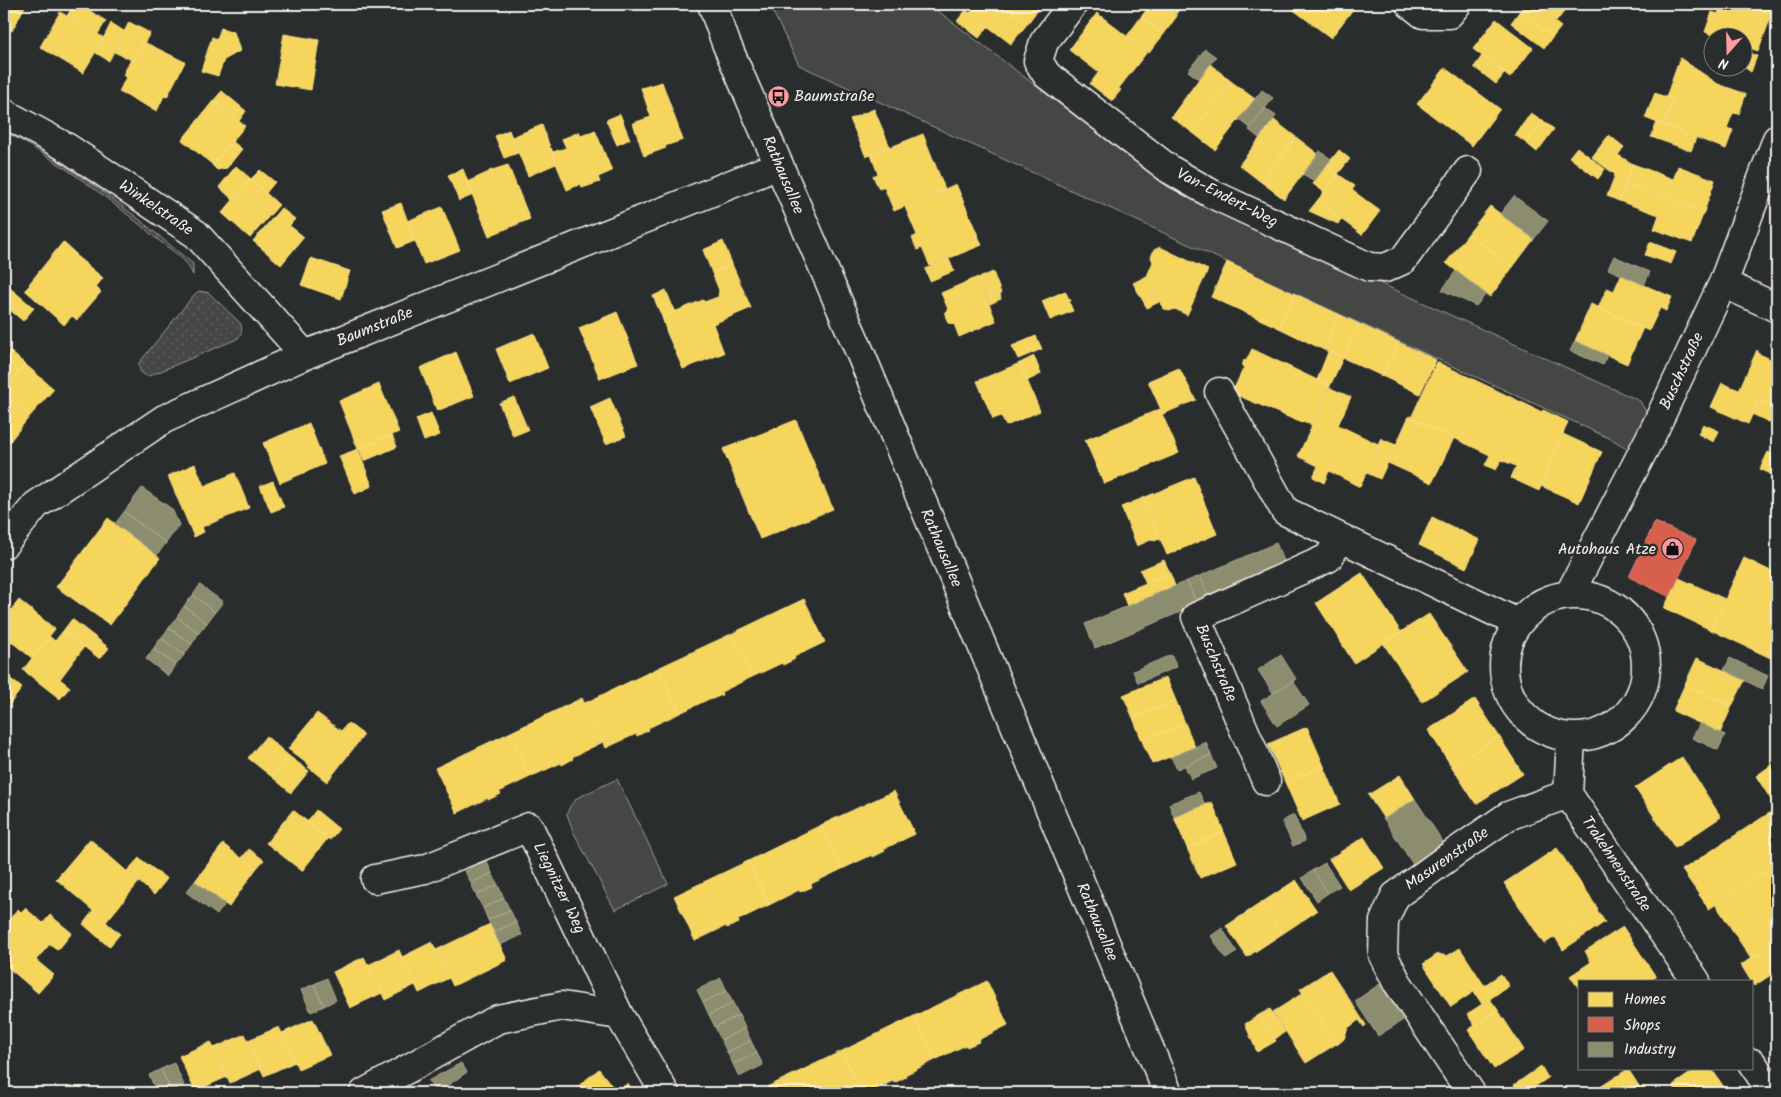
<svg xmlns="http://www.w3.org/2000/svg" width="1781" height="1097" font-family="Kalam,sans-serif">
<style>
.grass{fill:url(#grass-dots);stroke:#9c9c96}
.park{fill:#444645;stroke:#9c9c96}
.homes{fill:#f6d55c;stroke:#f5dd86}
.shops{fill:#d6604d;stroke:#df8c7c}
.industry{fill:#8c8c6e;stroke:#abaa93}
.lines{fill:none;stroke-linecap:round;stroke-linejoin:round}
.minor-casing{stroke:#f4f1e8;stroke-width:31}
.tertiary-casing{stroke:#f4f1e8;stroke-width:31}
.minor{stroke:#2a2d2e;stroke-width:28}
.tertiary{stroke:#2a2d2e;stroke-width:28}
.labels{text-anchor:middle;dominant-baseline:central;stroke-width:5;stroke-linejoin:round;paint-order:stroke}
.poi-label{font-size:16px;fill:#f4f1e8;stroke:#2a2d2e;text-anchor:start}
.street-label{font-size:16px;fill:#f4f1e8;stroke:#2a2d2e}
</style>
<defs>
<pattern id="grass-dots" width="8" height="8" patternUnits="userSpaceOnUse" patternTransform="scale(1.25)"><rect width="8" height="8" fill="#444645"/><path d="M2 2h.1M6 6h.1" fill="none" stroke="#606160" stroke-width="1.8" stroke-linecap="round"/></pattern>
</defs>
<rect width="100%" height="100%" fill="#2a2d2e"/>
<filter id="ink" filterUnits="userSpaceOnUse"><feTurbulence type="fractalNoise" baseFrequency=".02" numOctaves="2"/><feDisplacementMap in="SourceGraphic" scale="10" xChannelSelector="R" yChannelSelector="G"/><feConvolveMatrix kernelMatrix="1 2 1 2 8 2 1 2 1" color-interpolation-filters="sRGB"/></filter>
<g filter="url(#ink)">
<path class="grass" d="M4,128L38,147L98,188L135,216L193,264V275C187,259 171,250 158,240C112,200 58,160 4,131Z
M199,291L209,293L241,324C242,331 242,335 237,339L149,376C142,375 138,371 139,363L194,295Z"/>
<path class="park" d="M769,4H929L1168,187L1640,401L1655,428L1640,456L1613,440L799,65Z
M617,779L668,884L615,910L574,833L567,814L570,806L577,798Z"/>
<path class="homes" d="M4,4H26L12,31L4,27Z
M74,4H79L106,21L98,34L67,16Z
M977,4H1002L1028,23L1011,44L970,13Z
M1002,4H1042L1028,23Z
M1151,4H1162L1177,16L1164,34L1141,17Z
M1162,4H1183L1176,14Z
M1294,4H1357L1331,38L1291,8Z
M1525,4H1532L1561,27L1553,37L1519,12Z
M1532,4H1570L1556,22Z
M1721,4H1776L1758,51L1744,46V38H1721L1705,32L1712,12L1718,14Z
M966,10L988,27L979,38L957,21Z
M60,12L104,38L83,73L40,47Z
M1519,12L1553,37L1544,48L1511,23Z
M1097,13L1147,52L1119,88L1069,50Z
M1141,17L1164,34L1149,53L1127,36Z
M1496,19L1533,48L1510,78L1473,49Z
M129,22L150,33L134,61L114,52Z
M111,23L124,31L109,61L96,53Z
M221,28L234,32L240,51L224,60L218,76L201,71L212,37L217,39Z
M284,34L319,40L311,90L275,84Z
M144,42L185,62L167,97L164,96L157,111L119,92L126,77L123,75L131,59L134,61Z
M1744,46L1748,48L1747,52L1757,56L1751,72L1744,67Z
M1482,56L1505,73L1496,84L1474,67Z
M1680,58L1718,84L1746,94L1739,114L1733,113L1727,128L1733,130L1726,149L1663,125L1673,100L1666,97Z
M1210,64L1232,82L1193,133L1171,117Z
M1445,68L1500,109L1472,146L1417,104Z
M1098,73L1121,90L1112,101L1090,84Z
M662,82L683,140L665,146L666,148L644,156L633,123L651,117L641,88Z
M1232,82L1255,99L1215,150L1193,133Z
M222,91L246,111L239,121L213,101Z
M1655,93L1673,100L1663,125L1645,118Z
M213,101L245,126L213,165L182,140Z
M874,109L890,147L866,157L850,119Z
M1531,113L1543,121L1526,143L1515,135Z
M620,114L630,139L617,145L606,120Z
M1274,120L1296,137L1261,182L1239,165Z
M1543,121L1554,129L1537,152L1526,143Z
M1657,122L1696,138L1691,151L1651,137Z
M542,125L556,164L528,176L512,137Z
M509,130L518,153L504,158L495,136Z
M595,130L612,171L598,177L600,182L582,188L581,184L567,190L550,149L551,148L553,152L566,148L562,139L579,132L581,136Z
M923,134L945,189L894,211L884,187L879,189L873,176L878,174L871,155Z
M1609,135L1624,147L1618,155L1633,164L1626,183L1592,157Z
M1296,137L1318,154L1284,199L1261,182Z
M232,141L242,149L227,168L217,170L212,165Z
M1577,147L1605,169L1598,179L1569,157Z
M1339,150L1350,159L1338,174L1327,165Z
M1633,164L1673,179L1667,198L1626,183Z
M508,165L530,219L489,236L467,182L489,172V171Z
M1327,165L1338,174L1324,192L1313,184Z
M236,166L251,179L233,200L219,187Z
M1678,166L1715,180L1704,212L1667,198Z
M463,169L473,195L459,201L448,175Z
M260,170L275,182L266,193L251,179Z
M1338,174L1355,186L1352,190L1380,211L1362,235L1317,201Z
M1615,175L1626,183L1619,201L1607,196Z
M251,179L279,205L250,238L222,213Z
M1626,183L1704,212L1692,243L1654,229L1659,215L1619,201Z
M956,184L982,245L930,266L922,248L917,250L912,238L917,235L905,207Z
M1317,201L1341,219L1338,224L1309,211Z
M401,203L415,241L397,248L382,210Z
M1490,206L1534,239L1513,267L1468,234Z
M442,207L460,250L424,264L407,221Z
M281,208L295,219L267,253L253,241Z
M290,226L304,237L281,265L267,253Z
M1468,234L1513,267L1490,297L1446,263Z
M723,241L732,264L712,273L703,250Z
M63,242L76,254L75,255L103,278L96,287L101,292L77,320L72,316L64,325L25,290L30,285L29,284Z
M1650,242L1676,252L1671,264L1645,255Z
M1160,247L1208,270L1187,315L1175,309L1169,311L1163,308L1147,276L1153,262L1151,257L1154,250Z
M311,258L350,271L341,299L301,285Z
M949,259L954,271L930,281L925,269Z
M1227,262L1295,294L1279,328L1211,297Z
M732,264L751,308L713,324L724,353L683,369L667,333L662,317L703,300L704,302L718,297L719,290L712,273Z
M993,272L1001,293L988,299L979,278Z
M1621,275L1672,297L1666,311L1660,308L1649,331L1598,308L1607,288L1614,291Z
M1147,276L1159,302L1147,308L1133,283Z
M978,277L996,321L959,337L954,324L948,323L945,314L948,309L941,293Z
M4,283L34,308L23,321L4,305Z
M666,290L675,312L662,317L653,296Z
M1065,291L1069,299H1070L1071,301L1069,302L1073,311L1050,320L1042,301Z
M1000,294L1001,299L990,304L988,299Z
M1295,294L1340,315L1324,350L1279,328Z
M1591,304L1643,328L1627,364L1575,341Z
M617,312L638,364L600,379L579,328Z
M1340,315L1359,324L1343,358L1324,350Z
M1359,324L1398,342L1382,376L1343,358Z
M534,333L548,368L510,384L496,349Z
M1036,336L1042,349L1018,359L1012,346Z
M1398,342L1436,360L1420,394L1382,376Z
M4,346L25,364L4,390Z
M1252,349L1330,386L1311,427L1312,425L1303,421L1302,423L1232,393L1244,367L1242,366L1244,360L1246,361Z
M1757,350L1758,351L1757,353L1777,362V408L1759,400L1748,424L1711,407L1722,383L1739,390Z
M456,352L474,396L437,411L420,368Z
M1328,352L1343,358L1330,386L1317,380Z
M1034,356L1041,374L1027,381L1020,363Z
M1437,362L1542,412L1543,410L1568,422L1539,491L1511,478L1516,466L1501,460L1496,470L1485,465L1490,455L1411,418Z
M1020,363L1040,411L1006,426L1001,416L993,419L977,381Z
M25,364L54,389L30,416L4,395V390Z
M1179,368L1196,400L1163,414L1148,381Z
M379,384L399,432L358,449L339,401Z
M1330,388L1351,397L1338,425L1378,444L1381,438L1382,439L1360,487L1329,471L1324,483L1313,477L1318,466L1298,456Z
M4,395L30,416L6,446L4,444Z
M514,397L528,430L513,436L499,403Z
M610,398L626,436L606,444L590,407Z
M1759,400L1777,408V419L1775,425L1752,414Z
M1160,409L1179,453L1104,484L1085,440Z
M431,413L440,435L424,441L416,419Z
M1409,416L1454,438L1432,483L1388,463Z
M796,420L833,509L760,539L723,449Z
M309,423L325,464L280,483L263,443Z
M1703,424L1719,431L1714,442L1698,434Z
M1563,434L1602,452L1579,503L1541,486Z
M392,435L397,447L364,461L359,448Z
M1382,439L1396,445L1380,479L1367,473Z
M358,449L372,486L355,494L339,456Z
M1768,452L1775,455L1774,458L1777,460V477L1760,469Z
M195,464L204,486L235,473L249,508L202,527L204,532L194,537L168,476Z
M1194,477L1217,534L1167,555L1143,498Z
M273,481L284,507L271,512L260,486Z
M1143,498L1160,539L1154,541L1153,539L1137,546L1121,507Z
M1432,517L1480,540L1466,568L1419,545Z
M108,518L160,558L110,625L56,587Z
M1744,558L1777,574V661L1711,630Z
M1164,560L1170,573L1146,583L1140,570Z
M1170,573L1175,586L1127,606L1122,593Z
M1362,573L1401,632L1354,663L1316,603Z
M1679,578L1725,599L1711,630L1664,608Z
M804,599L825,642L794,657L795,659L783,665L782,663L752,677L731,634Z
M19,600L55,629L32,658L4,636V619Z
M1429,614L1468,672L1422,702L1383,643Z
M72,619L109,648L100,659L63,631Z
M63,631L84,647L60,679L70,687L60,699L23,670L49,636L55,641Z
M731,634L752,677L721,692L722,695L710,700L709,699L680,713L658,668Z
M1697,658L1745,680L1732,706L1685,684Z
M658,668L680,713L648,728L649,730L637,736L636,734L606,748L585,703Z
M7,676L22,688L9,705L4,701V681Z
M1166,677L1176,701L1133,718L1123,695Z
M1685,684L1732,706L1720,733L1673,711Z
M582,698L603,742L572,757L573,759L562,765L561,763L530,777L509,733Z
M1475,699L1499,736L1452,767L1428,730Z
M1176,701L1185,723L1142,741L1133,718Z
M317,713L341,731L348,723L364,735L327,782L308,767L310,766L288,749Z
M1185,723L1195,747L1152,764L1142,741Z
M1307,727L1324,766L1285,782L1268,744Z
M509,733L530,777L499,792L501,794L488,800V798L457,813L435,768Z
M266,736L289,756L272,777L248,758Z
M1499,736L1523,774L1476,804L1452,767Z
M289,756L309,771L291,793L272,777Z
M1682,757L1721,817L1675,848L1635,788Z
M1777,761V809L1756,776Z
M1324,766L1340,804L1302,821L1285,782Z
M1400,775L1415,799L1384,819L1368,795Z
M894,791L915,834L884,849L885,851L873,857L872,855L842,869L821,825Z
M1212,802L1224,832L1187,848L1174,817Z
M1777,808V865L1709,909L1682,870Z
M293,810L328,838L302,871L266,843Z
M316,810L339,829L330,840L307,822Z
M821,825L842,869L811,884L812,887L800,892L799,890L769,905L748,861Z
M1224,832L1237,862L1200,878L1187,848Z
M1364,837L1384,868L1349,890L1329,859Z
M90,839L139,882L106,922L56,879Z
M223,844L256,869L229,907L195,881Z
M1557,848L1598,909L1544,944L1504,883Z
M249,849L264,860L256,869L242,858Z
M139,858L167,879L154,895L127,871Z
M748,861L769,905L738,920L739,923L727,928L726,926L695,941L674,896Z
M1775,866L1777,871V941L1751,959L1716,905Z
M1296,880L1317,911L1282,934L1261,903Z
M1261,903L1282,934L1247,957L1226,926Z
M25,908L43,923L50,915L72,933L58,950L50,944L36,960L54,975L38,993L4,964V926L18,909L21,912Z
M1597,910L1605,922L1563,950L1555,937Z
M93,911L120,934L109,947L83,924Z
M490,924L507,960L453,986L436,950Z
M1623,927L1656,977L1649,981H1580V990L1570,976L1591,962L1585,951Z
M1777,941V971L1754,986L1741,965Z
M432,942L449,978L419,993L402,957Z
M1460,948L1484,985L1451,1007L1423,964L1438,954L1447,956Z
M399,950L415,985L385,1000L368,965Z
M364,957L382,993L350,1008L333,972Z
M1330,970L1366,1025L1364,1027L1359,1020L1348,1028L1344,1039L1337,1045L1300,989Z
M1501,974L1509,986L1482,1004L1474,992Z
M987,981L1008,1025L978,1040L979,1042L967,1047L966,1045L935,1060L914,1016Z
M1303,993L1336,1044L1306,1063L1273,1012Z
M1490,999L1498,1010L1475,1026L1467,1014Z
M1270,1009L1285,1032L1275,1039L1259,1015Z
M1498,1010L1524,1050L1494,1069L1468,1030Z
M1259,1015L1276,1041L1257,1052L1245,1024Z
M914,1016L935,1060L905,1075L906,1077L894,1083L893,1081L867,1093H862L842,1051Z
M313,1019L330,1055L298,1069L282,1033Z
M279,1027L295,1062L264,1076L248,1040Z
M245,1034L261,1069L230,1083L214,1048Z
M211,1042L227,1077L195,1091L179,1056Z
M842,1051L862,1093H771L767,1087Z
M1541,1066L1548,1078L1525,1093H1520L1514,1085Z
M1698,1068H1711L1728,1093H1678L1673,1085Z
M599,1069L616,1091L614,1093H582L577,1087Z
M1628,1069L1641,1089L1644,1087L1649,1093H1591Z
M628,1083L634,1093H615Z"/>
<path class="shops" d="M1655,522L1696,540L1670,597L1629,577Z"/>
<path class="industry" d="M1205,49L1216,57L1199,79L1188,71Z
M1262,90L1273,98L1250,128L1239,119Z
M1265,108L1276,116L1259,138L1249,130Z
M1320,151L1331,159L1314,181L1303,174Z
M1514,196L1548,221L1534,239L1500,214Z
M1614,256L1650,272L1644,285L1608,269Z
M1456,271L1486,294L1476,306L1442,290Z
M1575,341L1607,355L1603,365L1570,351Z
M142,488L172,509L179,525L166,543L124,512Z
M124,512L166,543L157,555L115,524Z
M1276,543L1287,567L1210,600L1200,576Z
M1200,576L1210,600L1197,605L1187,581Z
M1187,581L1197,605L1095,648L1085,624Z
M200,585L223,602L215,612L193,595Z
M193,595L215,612L207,623L184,606Z
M184,606L207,623L199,633L177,617Z
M177,617L199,633L192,644L169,628Z
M169,628L192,644L184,655L161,638Z
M161,638L184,655L176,665L153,649Z
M153,649L176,665L168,676L146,659Z
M1171,655L1177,667L1138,683L1133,671Z
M1281,655L1296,679L1273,693L1258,670Z
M1730,658L1768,676L1762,689L1724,670Z
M1293,681L1309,705L1277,726L1261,701Z
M1700,723L1725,735L1718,750L1692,738Z
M1206,742L1211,755L1177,769L1171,757Z
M1211,755L1217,768L1191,779L1185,766Z
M1199,792L1205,805L1174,817L1169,804Z
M1415,799L1445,845L1414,866L1384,819Z
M1294,815L1305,841L1293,846L1282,821Z
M486,860L492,873L471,883L465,871Z
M1325,863L1340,886L1328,893L1313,870Z
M1313,870L1328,893L1317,901L1302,878Z
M492,873L498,885L476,895L471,883Z
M195,881L225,904L217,915L186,892Z
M498,885L504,898L483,908L476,895Z
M504,898L510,910L488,920L483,908Z
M510,910L516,922L494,932L488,920Z
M516,922L522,935L500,945L494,932Z
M1222,928L1237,952L1226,959L1211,936Z
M327,978L336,1000L324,1006L314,984Z
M721,978L727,991L703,1002L697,990Z
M314,984L324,1006L311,1012L301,990Z
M1380,984L1403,1020L1378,1036L1355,1001Z
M727,991L733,1003L709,1015L703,1002Z
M733,1003L739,1015L715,1027L709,1015Z
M739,1015L745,1028L721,1040L715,1027Z
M745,1028L751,1041L727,1052L721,1040Z
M751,1041L757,1053L733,1064L727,1052Z
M757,1053L763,1065L739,1077L733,1064Z
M174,1063L184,1085L171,1091L161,1069Z
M461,1063L467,1072L437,1093L428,1081Z
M161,1069L171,1091L165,1093H157L149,1075Z"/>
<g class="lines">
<defs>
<path id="minor" d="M1073,4L1044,42L1038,61L1047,75L1169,169L1212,194L1369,267L1385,268L1403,260L1468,171
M1410,4L1423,14H1449L1457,4
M4,113L66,147L196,234L305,355
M1723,283L1777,308
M1219,392L1285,511L1518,623
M4,544L36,505L164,419L305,355L779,165
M1504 666a71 71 0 1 1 142 0a71 71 0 1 1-142 0Z
M1569,595L1655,428L1723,283L1777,139
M1571,738L1568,794L1696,981
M1266,781L1196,617L1328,558L1341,538
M375,879L425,869L529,827L619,1015
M1752,1063L1773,1093
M364,1093L498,1019L562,1006L619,1015L665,1093
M1471,1093L1397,982L1383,955L1384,921L1395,896L1454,853L1508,816L1568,794"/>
<path id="tertiary" d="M712,4L726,43L862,357L1168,1093"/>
</defs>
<use href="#minor" class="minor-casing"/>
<use href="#tertiary" class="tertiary-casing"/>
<use href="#minor" class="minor"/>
<use href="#tertiary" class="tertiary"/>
</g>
</g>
<defs>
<symbol id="bus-disc" viewBox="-11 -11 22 22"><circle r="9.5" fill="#ff9aa2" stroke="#2a2d2e"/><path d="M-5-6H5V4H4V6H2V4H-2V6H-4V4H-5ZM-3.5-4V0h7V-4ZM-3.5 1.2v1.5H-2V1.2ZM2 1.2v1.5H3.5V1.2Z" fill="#111"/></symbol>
<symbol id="shop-disc" viewBox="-11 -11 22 22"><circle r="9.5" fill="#ff9aa2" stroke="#2a2d2e"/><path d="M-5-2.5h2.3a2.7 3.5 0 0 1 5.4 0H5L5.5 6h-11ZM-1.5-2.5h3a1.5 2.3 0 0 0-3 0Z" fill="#111"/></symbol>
</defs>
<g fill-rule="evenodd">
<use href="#bus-disc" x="766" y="84" width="25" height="25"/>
<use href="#shop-disc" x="1660" y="536" width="25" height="25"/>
</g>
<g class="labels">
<g class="poi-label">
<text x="794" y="96">Baumstraße</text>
<text x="1656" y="549" text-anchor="end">Autohaus Atze</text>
</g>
<g class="street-label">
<text transform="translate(783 175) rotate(67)">Rathausallee</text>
<text transform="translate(1227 198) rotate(27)">Van-Endert-Weg</text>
<text transform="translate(156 208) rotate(34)">Winkelstraße</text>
<text transform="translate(375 327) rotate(-22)">Baumstraße</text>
<text transform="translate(1682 371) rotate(-65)">Buschstraße</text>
<text transform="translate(941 548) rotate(67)">Rathausallee</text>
<text transform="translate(1216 663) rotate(67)">Buschstraße</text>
<text transform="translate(1447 859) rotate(-35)">Masurenstraße</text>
<text transform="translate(1616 864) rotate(56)">Trakehnenstraße</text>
<text transform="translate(559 888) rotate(64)">Liegnitzer Weg</text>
<text transform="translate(1097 922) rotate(67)">Rathausallee</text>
</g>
</g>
<rect width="1781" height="1097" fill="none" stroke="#2a2d2e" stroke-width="20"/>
<rect x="10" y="10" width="1761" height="1077" fill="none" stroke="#f4f1e8" stroke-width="2" filter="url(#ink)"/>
<rect x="1578" y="980" width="175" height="90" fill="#2a2d2e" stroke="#7b7b78"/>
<rect x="1588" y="992" width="25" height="15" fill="#f6d55c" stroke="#7b7b78"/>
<text x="1624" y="1004" font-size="15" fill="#f4f1e8">Homes</text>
<rect x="1588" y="1017" width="25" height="15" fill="#d6604d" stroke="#7b7b78"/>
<text x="1624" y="1030" font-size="15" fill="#f4f1e8">Shops</text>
<rect x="1588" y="1042" width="25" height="15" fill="#8c8c6e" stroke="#7b7b78"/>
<text x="1624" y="1054" font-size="15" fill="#f4f1e8">Industry</text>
<g transform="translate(1728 52) rotate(200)"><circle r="24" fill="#2a2d2e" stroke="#7b7b78"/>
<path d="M0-4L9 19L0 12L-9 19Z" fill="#ff9aa2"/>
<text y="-8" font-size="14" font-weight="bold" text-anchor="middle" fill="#f4f1e8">N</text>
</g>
</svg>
